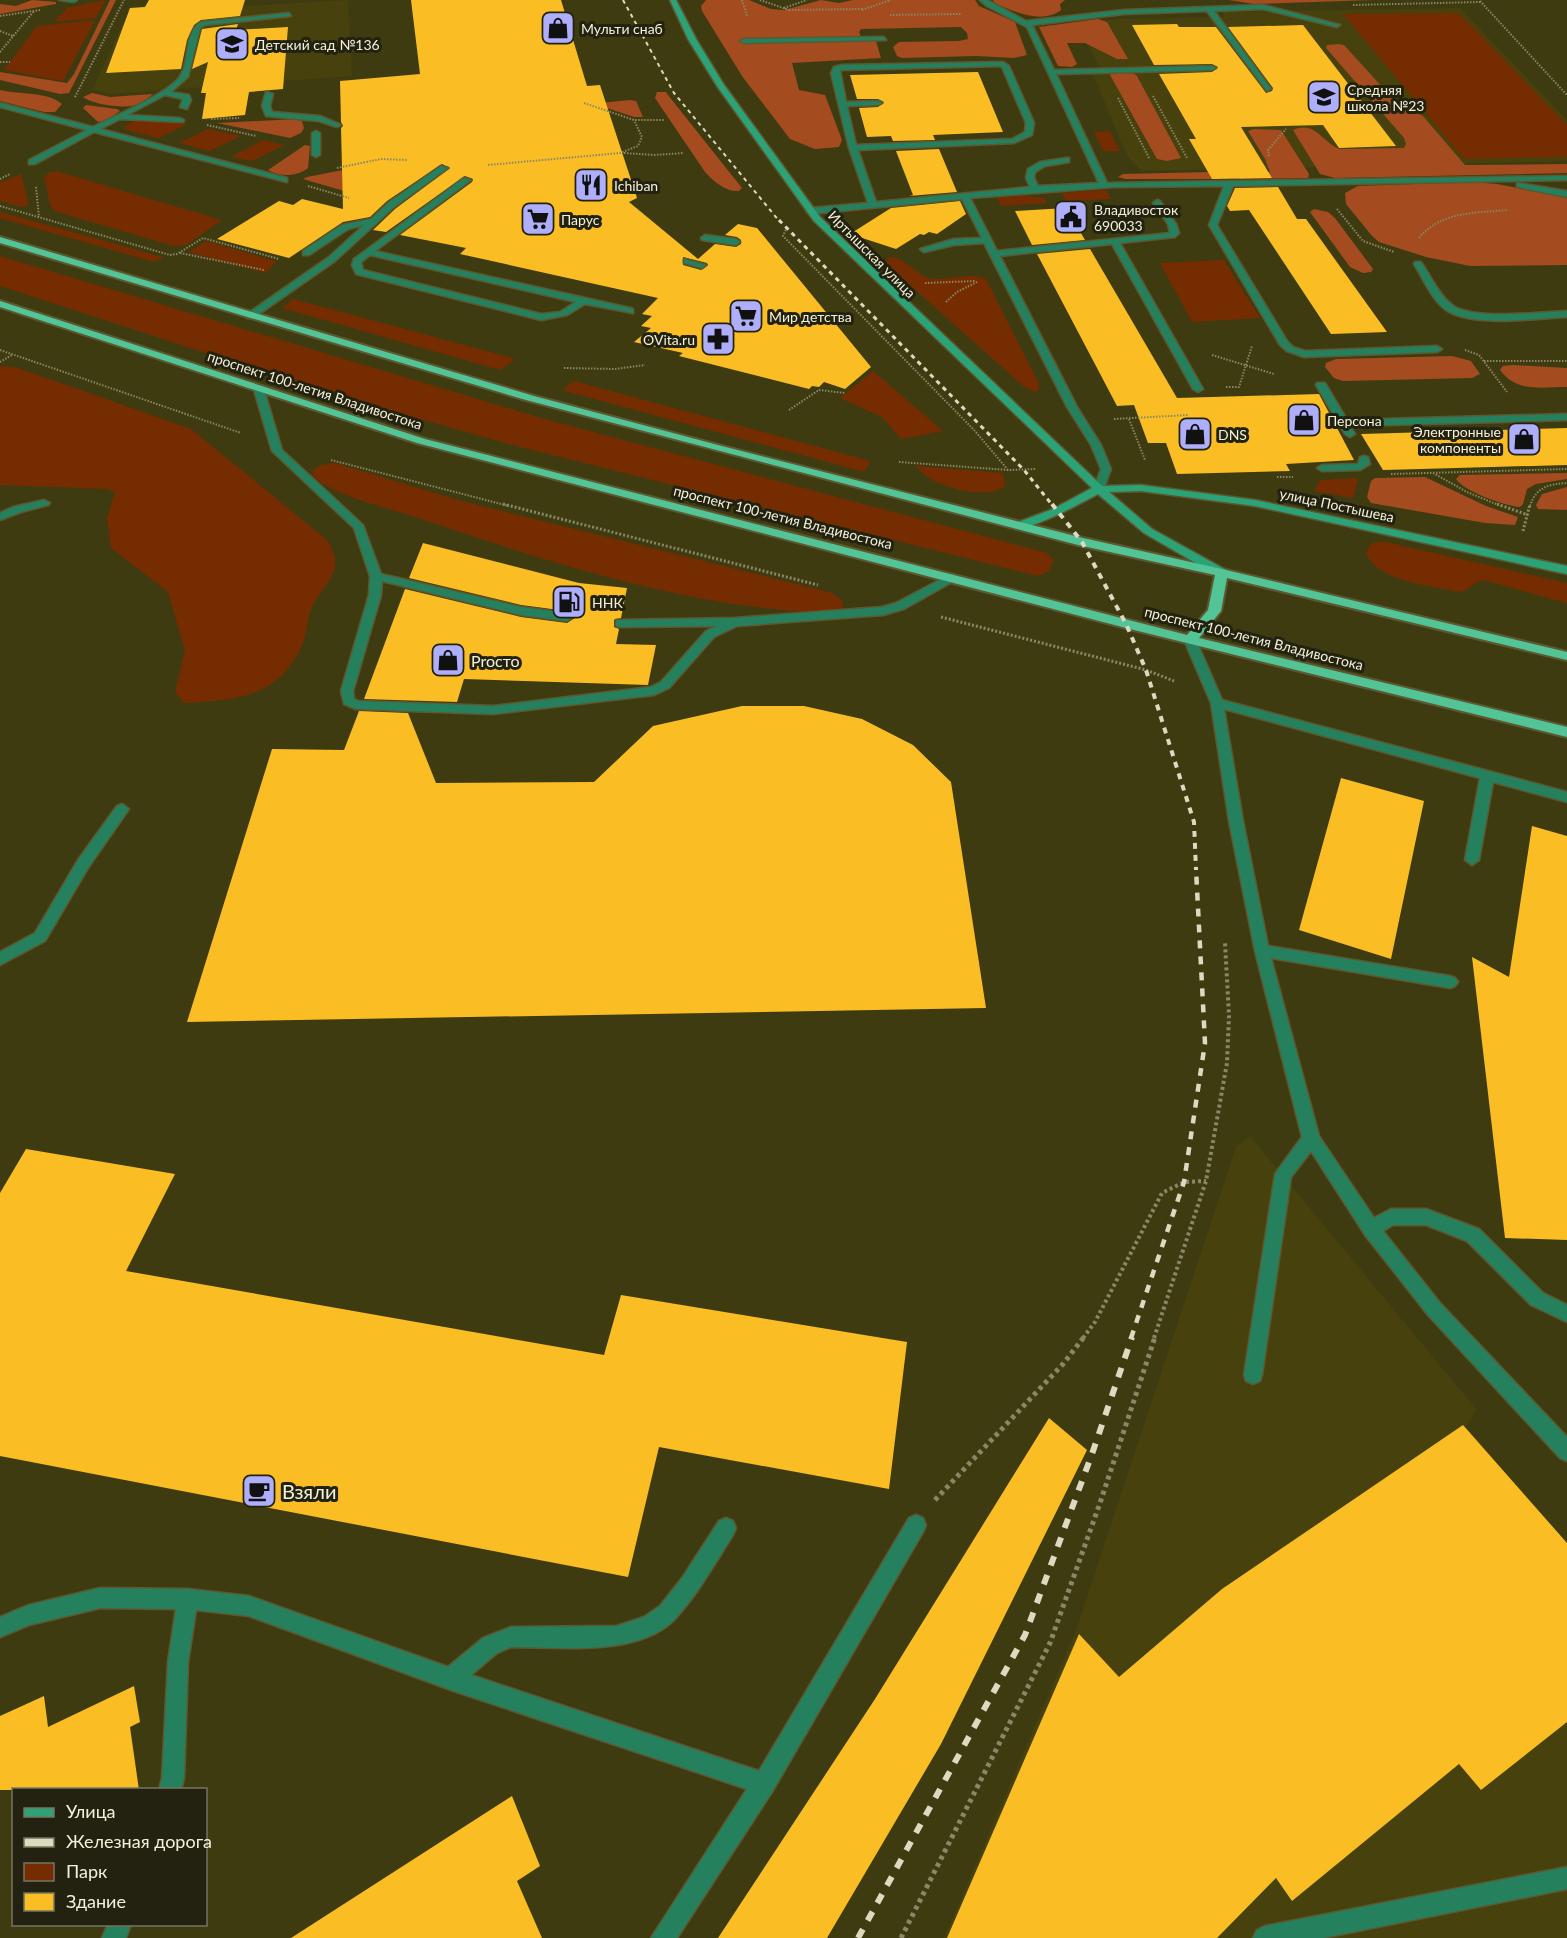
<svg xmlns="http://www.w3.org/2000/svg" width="1567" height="1938" font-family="Lato,sans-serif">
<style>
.built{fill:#46410d}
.green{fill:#762c01}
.forest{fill:#a44b1f}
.building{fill:#fabe24;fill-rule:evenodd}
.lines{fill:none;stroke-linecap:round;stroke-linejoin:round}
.service-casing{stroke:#5c5831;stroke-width:3}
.secondary-casing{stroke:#5c5831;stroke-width:3}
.trunk-casing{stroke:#5c5831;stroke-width:4}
.path-far3{stroke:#8a8765;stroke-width:2;stroke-dasharray:1.5 1.5;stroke-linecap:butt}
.path-far2{stroke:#8a8765;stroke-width:3;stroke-dasharray:2 2;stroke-linecap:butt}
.path-far1{stroke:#8a8765;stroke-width:4;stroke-dasharray:3 3;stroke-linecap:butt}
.path{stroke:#8a8765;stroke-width:5;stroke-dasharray:4 4;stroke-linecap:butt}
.service{fill:#25805e;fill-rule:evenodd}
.secondary{fill:#2ca277;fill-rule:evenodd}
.trunk{fill:#52c496;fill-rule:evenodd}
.rail-far4{stroke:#dcdac1;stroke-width:2;stroke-dasharray:4 4;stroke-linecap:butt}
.rail-far3{stroke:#dcdac1;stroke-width:3;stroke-dasharray:4.5 4.5;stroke-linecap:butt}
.rail-far2{stroke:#dcdac1;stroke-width:4;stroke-dasharray:6 6;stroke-linecap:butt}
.rail-far1{stroke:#dcdac1;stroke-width:4.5;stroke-dasharray:8 8;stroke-linecap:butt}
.rail{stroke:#dcdac1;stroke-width:6;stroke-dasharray:10 10;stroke-linecap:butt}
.labels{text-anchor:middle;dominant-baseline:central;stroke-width:6;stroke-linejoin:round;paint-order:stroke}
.far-poi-label{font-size:14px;fill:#f3f1da;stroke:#232210;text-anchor:start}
.far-street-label{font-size:14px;fill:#f3f1da;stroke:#232210}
.poi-label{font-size:16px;fill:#f3f1da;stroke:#232210;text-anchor:start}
.near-poi-label{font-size:20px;fill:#f3f1da;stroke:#232210;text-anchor:start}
</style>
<rect width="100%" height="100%" fill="#3f3b11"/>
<path class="built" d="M348,0L352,76L112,94L92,90L128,13Z
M1460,8L1567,120V161L1142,171L1127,156L1093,74L1103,73L1076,23L1118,19L1224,17L1222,12Z
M1250,1136L1477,1410L1466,1427L1567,1544V1938H944L1075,1633L1236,1147Z"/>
<path class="green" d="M105,0L96,18L54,22L67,8Z
M1459,13L1567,125V157L1464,159L1343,14Z
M95,20L63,81L4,70L37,26Z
M135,120L187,124L159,138L124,129V127Z
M208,129L241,136L210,151L179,143Z
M1110,131L1120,151H1103L1094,132Z
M263,140L284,145L252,161L231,157Z
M50,172H59L222,220L186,245L173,246L54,211L50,205L44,177Z
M21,174L29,205L22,207L0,201V183Z
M1106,190L1111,199L1066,201L1061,193Z
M1027,196L1044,198L1047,203L1001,206L997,197Z
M0,212L162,257L163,258L154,262L0,218Z
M206,241L275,261L276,262L266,273L188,252Z
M0,256L541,418L1047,553L1053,560C1051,570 1047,573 1038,576L516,446L341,397L0,286Z
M889,257C907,257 917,278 934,279C951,280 970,272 986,279L1038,382L1039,390L1034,392L1022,385L892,269L886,261Z
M1224,260L1260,318L1192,322L1160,263Z
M293,299L513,358V361L500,370L282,308Z
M4,366L18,368L191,429L327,540C346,570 328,579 313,605C307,615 308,629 304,640C281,698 240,699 184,703L175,692L185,651L168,592L111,548L107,518L115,492L108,489L0,485V367Z
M873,371L943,431L901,439L882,417L840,398Z
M574,381L867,460L870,463L865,471H861L565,391L564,388Z
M335,463L458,500L832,593L843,602V609C817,615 792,611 766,608C652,596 527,555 418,518C383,506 343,499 313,477V470L321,465Z
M915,466L1003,473L1005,485C992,501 944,488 929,478C924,475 920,470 915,466Z
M1358,478L1353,498L1314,491L1320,480Z
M1376,542H1386L1567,583V603L1483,580C1474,581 1470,590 1460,592C1433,586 1377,582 1366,553L1371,544Z"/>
<path class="forest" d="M32,0L56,2V4L0,14V4L16,6Z
M110,0H116L69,93L60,94L0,80V72L67,83L74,74Z
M706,0H749L771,9L784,10L821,0L839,3L853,0H975L979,6L1015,22L1027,55L1014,58L977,56L902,58L897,56L893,47L899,42L959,41L968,39L967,33L961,27L861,29L859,32L862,39L876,41L881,58L792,63L799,90L825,95L842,140L839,147L815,149L790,139L742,76L702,11L701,6Z
M993,0H1065L1060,4L1061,10C1042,25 1013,11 994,3Z
M1229,0H1373L1254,4Z
M1098,19L1107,22L1128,59H1117L1085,43H1067L1077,64L1072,67L1058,66L1039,27Z
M1339,44L1344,45L1395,101L1423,116L1465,165L1567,164V173L1335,178L1320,174L1293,130C1316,120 1322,143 1340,149L1404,148L1406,144L1404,138L1326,48L1327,45Z
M1112,73H1133L1137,76L1181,158L1167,161L1157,159L1110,75Z
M0,90C19,95 47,91 62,104L55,112H44L0,101Z
M657,92H666L668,95L742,188L739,191C726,192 714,182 705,172L655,98Z
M92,93L110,97L153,94C147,99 139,105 131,106C119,108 92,104 83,97Z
M630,100L636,101L643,117H634L601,106L600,103Z
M86,105L117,109L120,111L107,120L98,122L83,108Z
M296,119L302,121L304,128L301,133L290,138L217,123Z
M1254,129L1281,130L1309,174L1308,178L1241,179L1232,177L1270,172L1265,159L1248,131Z
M305,145L310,146L308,168C297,177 280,177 268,170Z
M384,162L344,191L303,179L307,177Z
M1211,172L1221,179H1125L1118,177L1123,174Z
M1470,182L1497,184L1567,197V265L1470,266L1426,257L1379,242L1372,236L1346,204L1345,193L1358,186Z
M1314,209L1328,212L1335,218L1373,269L1371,272L1363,273L1350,267L1310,212Z
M1452,356L1471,361L1480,374L1472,378L1343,381L1334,378L1325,367L1326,363L1336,359Z
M1513,365L1567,368V387C1541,387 1517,393 1500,370L1503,366Z
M1567,473V479L1536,484L1527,489L1523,504L1520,507C1505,506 1463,491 1456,479L1460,475Z
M1425,477L1486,506L1518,517L1515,525L1485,523L1371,503L1367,497L1371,481L1375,478Z
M1567,487V510L1538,509L1536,505L1542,494Z"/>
<path class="building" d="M149,0H245L240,16L201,20L194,25L187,40L181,69L106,73L130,8L145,7Z
M411,0H561L587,86L600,85L637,198L629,202L698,259L715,244L736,247L741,244V240L737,237L725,235L738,224L757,228L871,367L845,389L824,382L819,387L812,386L809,389L679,356L683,353L634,342L651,328L641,326L652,316L642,314L658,298L460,254L466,248L400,235L472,182L473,179L465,176L386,232L373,230L395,209L450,168L442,164L387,201L370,217L343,222L289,258L217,239L279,201L293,205L302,199L343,209L341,128L343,126L341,122L340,81L420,74ZM683,257L707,263L708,265L701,270L683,265Z
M238,24L236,30L288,27L283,89L249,92L245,115L202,119L206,93H201L208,62L192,69L202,29Z
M1177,24L1179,27H1216L1266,93L1272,91L1273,88L1228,27L1303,25L1396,146L1339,148L1323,125L1241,127L1272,178L1212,179L1189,139H1196L1159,74L1212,72L1218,67L1212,64L1154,65L1132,25Z
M978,72L1003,132L933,135L935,140L893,141L891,136L867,137L859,108L878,107L884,102L878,99H857L850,75Z
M939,149L957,192L909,196L913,195L896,151Z
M1278,187L1297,219H1306L1387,332L1331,334L1249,210L1230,211L1227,206L1235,188Z
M960,201L966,214L937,234L929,232L924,235L920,234L896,249L850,234L891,208Z
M1066,208L1085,240L1032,245L1015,211Z
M1090,249L1177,398L1319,394L1354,460L1286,464L1290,471L1177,474L1166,443H1148L1134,405L1117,406L1037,254Z
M1567,428V465L1421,469L1383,470L1361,434Z
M423,543L579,583L627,588L621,618L614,620V627L619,629L616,644L656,645L648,685L464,679L457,702L364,699L405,589L521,617L567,623L575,618L567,611L521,605L409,578Z
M742,706H804L862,719L913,745L951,782L986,1008L187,1022L272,749L344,750L359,711L408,713L436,783L594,782L653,726Z
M1341,778L1424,801L1391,959L1299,930Z
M1532,826L1567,836V1240L1505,1238L1472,957L1509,977Z
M26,1149L175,1174L126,1271L604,1355L621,1295L907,1342L889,1489L659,1447L628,1577L0,1456V1193Z
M1049,1418L1087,1450L941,1744L827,1938H718L875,1699Z
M1463,1425L1567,1543V1722L1481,1790L1459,1764L1292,1901L1276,1878L1217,1938H947L1079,1634L1119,1677L1222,1589Z
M134,1686L140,1722L130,1727L139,1790H0V1716L44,1696L48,1727Z
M512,1796L540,1866L517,1881L542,1938H291Z"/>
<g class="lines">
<defs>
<path id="service" d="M59,0H77L74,2Z
M980,0H987L1026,21L1124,10L1263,5L1340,25L1337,27L1263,9L1214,11L1271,89L1267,91L1207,11L1124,14L1032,25L1054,70L1212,66L1216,68L1212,70L1056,74L1107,183L1567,176V180L1233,186L1217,225L1287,341L1293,347L1305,351L1437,346L1442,349L1437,352L1304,357L1287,351L1280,345L1209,225L1224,186L1113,187L970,198L997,251L1170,233L1168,224L1153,203L1157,200L1160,201L1176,224L1179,233L1175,237L1120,243L1203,389L1198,392L1193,389L1112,244L1000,256L1077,407L1101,445L1111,469L1103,491H1095L1094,489L1101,469L1091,445L1067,407L984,243L954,245L924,252L920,249L954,239L982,238L962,199L810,214L806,211L810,208L868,203L849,148L831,73L834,67L842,65L1003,62L1009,66L1034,123L1032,135L1014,143L858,150L876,202L1030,187L1026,178L1028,169L1040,162L1066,158H1069V162L1045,166L1035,172L1034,178L1038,186L1099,183L1027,27L987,6ZM999,66L1002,67L1026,123L1025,132L1012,139L856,145L847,106L878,105L882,103L878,101L846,102L840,70Z
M289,13L291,16L205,25L200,28L188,77L171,92L189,95L191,100L187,109L180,107L183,99L165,95L127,115L180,118L184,120L183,122L120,119L100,129L287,178V182L94,132L35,164H29V160L87,130L0,107V103L93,127C114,116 165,95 179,78C191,62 183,33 201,22Z
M884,37L886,40L744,43L740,41L744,39Z
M266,92L273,94L270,106L272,112L320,116L341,125L337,127L319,121L266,116L262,106Z
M316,131L320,133V155L316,157L312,155V133Z
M441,166L448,168L394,207L335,261L253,318H247V314L329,257L364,225L348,229L309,255H303V251L342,225L371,219L388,203Z
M464,178L471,180L375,251L630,308L633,309V313L585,304L567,315L541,320L356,274L352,265L354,259ZM370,255L576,302L560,312L541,314L363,270L361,262Z
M1517,183L1567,191V197L1517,187Z
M705,235L736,239L740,242L736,245L702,240L701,238Z
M684,259L706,265L702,268L684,263Z
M1415,262H1421C1431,276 1438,294 1451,304C1470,321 1541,312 1567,311V317C1536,318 1473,328 1446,310C1432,300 1423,278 1414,264Z
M1317,383H1325L1347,420L1567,414V420L1350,426L1355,434L1350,437L1345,434L1316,385Z
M255,388L264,390L282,450L363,525L381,574L521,607L567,613L573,617L567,621L521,615L382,581L381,595L353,691L354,699L358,701L493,706L651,687L661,682L706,631L717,626L620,627L616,626V620L735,618L882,607L896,603L949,575L953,574L959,578L904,609L883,615L737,626L714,637L669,688L654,695L493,714L356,709L344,704L341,691L369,595L370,576L354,528L272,451L254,390Z
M1364,456L1368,457L1370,464L1360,470L1322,471L1317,468L1322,465L1358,464L1360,457Z
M44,500L50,503L48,505L21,512L0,520V513L13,507Z
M1190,636L1196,640L1222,700L1567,792V802L1493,782L1479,860L1472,865L1465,860L1480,778L1224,709L1243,821L1268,946L1450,976L1455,978L1458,982L1455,986L1450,988L1271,958L1319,1136L1374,1218L1391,1209H1426L1479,1229L1543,1293L1567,1305V1322L1531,1305L1467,1241L1426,1225H1393L1383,1231L1440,1303L1567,1437V1461L1560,1458L1428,1315L1365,1235L1311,1151L1291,1177L1262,1375L1260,1381L1253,1384L1246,1381L1244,1375L1275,1174L1302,1137L1255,951L1229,821L1211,703L1184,640Z
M122,804L129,809L88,868L45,941L0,965V952L35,933L78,860L117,806Z
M916,1515L923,1518L926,1525L923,1532L772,1792L677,1938H651L747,1789L451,1690L249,1616L196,1610L188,1662L184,1778L181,1790H159L162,1778L168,1662L176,1609L100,1608L29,1625L0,1637V1617L29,1605L100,1588L188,1589L249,1596L448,1667L483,1638L511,1627L617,1626L644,1617L660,1606L682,1578L719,1521L726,1518L733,1521L736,1528L733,1535C715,1563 698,1594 675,1619C639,1657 559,1647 511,1647L497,1653L471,1675L759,1771L909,1518Z
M1567,1867V1889L1323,1938H1253L1257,1930L1265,1926Z
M108,1924H131L126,1938H102Z"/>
<path id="secondary" d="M670,0H676L696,39L724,85L820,217L1102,486L1141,485L1255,500L1567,566V574L1255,506L1141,491L1109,492L1152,529L1226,570V576H1218L1144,533L1098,494C1081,503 1031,531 1013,528V524L1053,509L1092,488L814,221L717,86L688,39Z"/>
<path id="trunk" d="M0,237L534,396L718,445L1083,538L1222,569L1567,652V660L1227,578L1221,611L1199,638L1567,727V737L1126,628L417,443L0,307V301L425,439L1187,635L1208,610L1215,575L1078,545L526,400L0,243Z"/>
</defs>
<use href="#service" class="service-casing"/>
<use href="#secondary" class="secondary-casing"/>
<use href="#trunk" class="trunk-casing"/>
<path class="path-far3" d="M742,0L747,16
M760,0L789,10
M1480,1L1567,95
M1353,5L1481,2
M784,8L807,0
M789,10L863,9
M862,10L891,0
M890,15L961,14
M0,16L40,10
M0,31L13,36
M0,52L34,11
M0,62H10
M1153,96L1187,158
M75,97L124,0
M1118,98L1149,158
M584,103L634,120H664
M211,119L239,118
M207,125L256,136
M624,153L655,155L684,153
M1269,156L1268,150L1286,129
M488,165L620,153L638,146L642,137L634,120
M337,168L381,159L407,160
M0,179L10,174
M308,186L349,198
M36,187L39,217
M0,206L170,255L177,254L203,238L279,259
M1337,209L1363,241L1394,252
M787,227L783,236L975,431L1008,470
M1419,238C1441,211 1476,213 1508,210
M180,253L264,270
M925,283L975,281
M946,302L957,292L977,282
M0,350L241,433
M1465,350L1479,355L1507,392
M1212,355L1274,374
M1484,361H1567
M0,362L12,355
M564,368L615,369L645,365
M1226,387H1239L1252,346
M789,410L819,390L845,393
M1114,419L1188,415
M1129,419L1145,460
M331,460L509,506
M899,462L1008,470L1036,469
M1433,473L1467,492L1501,506
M1391,474L1567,469
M1277,477H1293
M1530,506C1536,487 1549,484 1567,483"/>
<path class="path-far2" d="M503,504L818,585
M1497,504L1528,515
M1523,531L1530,504
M941,617L1146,670L1174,681"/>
<path class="path-far1" d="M1083,1338L1095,1322L1162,1193L1184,1182L1206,1181
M1154,1338L1206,1181L1227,1063L1229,1016L1225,943"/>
<path class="path" d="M935,1500L1063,1364L1084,1337
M901,1938L1050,1643L1100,1503L1155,1337"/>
<use href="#service" class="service"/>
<use href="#secondary" class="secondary"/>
<use href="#trunk" class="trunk"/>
<path class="rail-far4" d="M623,0L674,93L780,222"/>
<path class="rail-far3" d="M779,220L1024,470L1053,506"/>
<path class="rail-far2" d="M1052,504L1082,542L1126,624L1146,670L1194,822L1196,870"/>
<path class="rail-far1" d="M1131,1338L1184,1182L1205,1043L1196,869"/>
<path class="rail" d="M858,1938L1025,1635L1092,1454L1132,1337"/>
</g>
<defs>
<symbol id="shop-square" viewBox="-11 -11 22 22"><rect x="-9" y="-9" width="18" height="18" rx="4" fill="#afaefa" stroke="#232210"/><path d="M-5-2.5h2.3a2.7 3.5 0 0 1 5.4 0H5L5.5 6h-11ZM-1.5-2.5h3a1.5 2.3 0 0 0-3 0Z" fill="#111"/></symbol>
<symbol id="school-square" viewBox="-11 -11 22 22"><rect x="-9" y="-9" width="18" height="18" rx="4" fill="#afaefa" stroke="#232210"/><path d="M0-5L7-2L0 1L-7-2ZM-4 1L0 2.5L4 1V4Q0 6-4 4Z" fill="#111"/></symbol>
<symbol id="restaurant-square" viewBox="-11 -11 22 22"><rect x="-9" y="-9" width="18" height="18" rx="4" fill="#afaefa" stroke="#232210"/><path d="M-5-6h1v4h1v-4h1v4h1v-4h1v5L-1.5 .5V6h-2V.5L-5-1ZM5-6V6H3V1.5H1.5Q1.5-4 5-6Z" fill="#111"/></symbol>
<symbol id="civic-square" viewBox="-11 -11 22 22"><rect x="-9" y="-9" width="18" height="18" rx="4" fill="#afaefa" stroke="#232210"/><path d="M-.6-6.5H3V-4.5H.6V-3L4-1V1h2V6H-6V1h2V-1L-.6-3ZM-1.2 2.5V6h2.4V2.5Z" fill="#111"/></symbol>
<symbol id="supermarket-square" viewBox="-11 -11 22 22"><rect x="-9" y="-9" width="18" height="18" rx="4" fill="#afaefa" stroke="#232210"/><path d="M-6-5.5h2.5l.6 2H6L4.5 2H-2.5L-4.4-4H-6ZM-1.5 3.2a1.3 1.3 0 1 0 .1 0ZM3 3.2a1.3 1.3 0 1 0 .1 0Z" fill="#111"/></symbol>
<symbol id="pharmacy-square" viewBox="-11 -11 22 22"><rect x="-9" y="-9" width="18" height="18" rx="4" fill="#afaefa" stroke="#232210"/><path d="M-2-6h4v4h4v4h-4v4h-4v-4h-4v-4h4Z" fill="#111"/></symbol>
<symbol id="fuel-square" viewBox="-11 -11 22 22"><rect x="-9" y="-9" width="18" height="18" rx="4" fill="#afaefa" stroke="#232210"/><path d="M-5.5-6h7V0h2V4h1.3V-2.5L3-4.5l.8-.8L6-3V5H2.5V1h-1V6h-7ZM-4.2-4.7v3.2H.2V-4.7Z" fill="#111"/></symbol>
<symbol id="cafe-square" viewBox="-11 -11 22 22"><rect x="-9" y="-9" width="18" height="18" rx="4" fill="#afaefa" stroke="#232210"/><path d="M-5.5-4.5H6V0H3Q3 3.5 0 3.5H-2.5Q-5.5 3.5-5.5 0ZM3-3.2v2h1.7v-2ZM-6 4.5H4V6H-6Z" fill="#111"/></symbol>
</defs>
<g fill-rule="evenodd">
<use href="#shop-square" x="539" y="9" width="38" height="38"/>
<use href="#school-square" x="213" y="25" width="38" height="38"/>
<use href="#school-square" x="1305" y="78" width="38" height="38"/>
<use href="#restaurant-square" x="572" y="166" width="38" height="38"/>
<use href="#civic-square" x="1052" y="198" width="38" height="38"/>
<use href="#supermarket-square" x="519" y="200" width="38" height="38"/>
<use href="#supermarket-square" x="727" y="297" width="38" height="38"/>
<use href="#pharmacy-square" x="699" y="320" width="38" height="38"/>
<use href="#shop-square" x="1285" y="401" width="38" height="38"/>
<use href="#shop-square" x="1176" y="415" width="38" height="38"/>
<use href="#shop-square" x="1505" y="420" width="38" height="38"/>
<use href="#fuel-square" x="550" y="583" width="38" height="38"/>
<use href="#shop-square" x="429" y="641" width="38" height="38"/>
<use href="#cafe-square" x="240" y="1472" width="38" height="38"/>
</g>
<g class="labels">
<g class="far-poi-label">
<text x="581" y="28">Мульти снаб</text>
<text x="255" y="44">Детский сад №136</text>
<text x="1347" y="89">Средняя<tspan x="1347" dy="16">школа №23</tspan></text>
<text x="614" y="185">Ichiban</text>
<text x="1094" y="209">Владивосток<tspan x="1094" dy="16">690033</tspan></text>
<text x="561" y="219">Парус</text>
<text x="769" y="316">Мир детства</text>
<text x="695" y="339" text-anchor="end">OVita.ru</text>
<text x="1327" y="420">Персона</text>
<text x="1501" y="431" text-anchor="end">Электронные<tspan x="1501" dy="16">компоненты</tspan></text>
<text x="1218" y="434">DNS</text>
<text x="592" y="602">ННК</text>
</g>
<g class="far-street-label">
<text transform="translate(872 254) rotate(45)">Иртышская улица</text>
<text transform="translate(315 390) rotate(18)">проспект 100-летия Владивостока</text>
<text transform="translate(1337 505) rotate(12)">улица Постышева</text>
<text transform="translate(783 517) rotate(14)">проспект 100-летия Владивостока</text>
<text transform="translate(1254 638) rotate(14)">проспект 100-летия Владивостока</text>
</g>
<g class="poi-label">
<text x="471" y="660">Proсто</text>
</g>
<g class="near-poi-label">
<text x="282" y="1491">Взяли</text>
</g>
</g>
<rect x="12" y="1788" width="195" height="138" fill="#232210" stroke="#767561" stroke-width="1.5"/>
<rect x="24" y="1808" width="30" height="9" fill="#2ca277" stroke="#767561" stroke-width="1.5"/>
<text x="66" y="1818" font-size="18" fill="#f3f1da">Улица</text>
<rect x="24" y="1838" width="30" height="9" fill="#dcdac1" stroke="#767561" stroke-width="1.5"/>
<text x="66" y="1848" font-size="18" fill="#f3f1da">Железная дорога</text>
<rect x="24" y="1863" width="30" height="18" fill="#762c01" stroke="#767561" stroke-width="1.5"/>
<text x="66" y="1878" font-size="18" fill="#f3f1da">Парк</text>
<rect x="24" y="1893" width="30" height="18" fill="#fabe24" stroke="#767561" stroke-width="1.5"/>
<text x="66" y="1908" font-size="18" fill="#f3f1da">Здание</text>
</svg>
